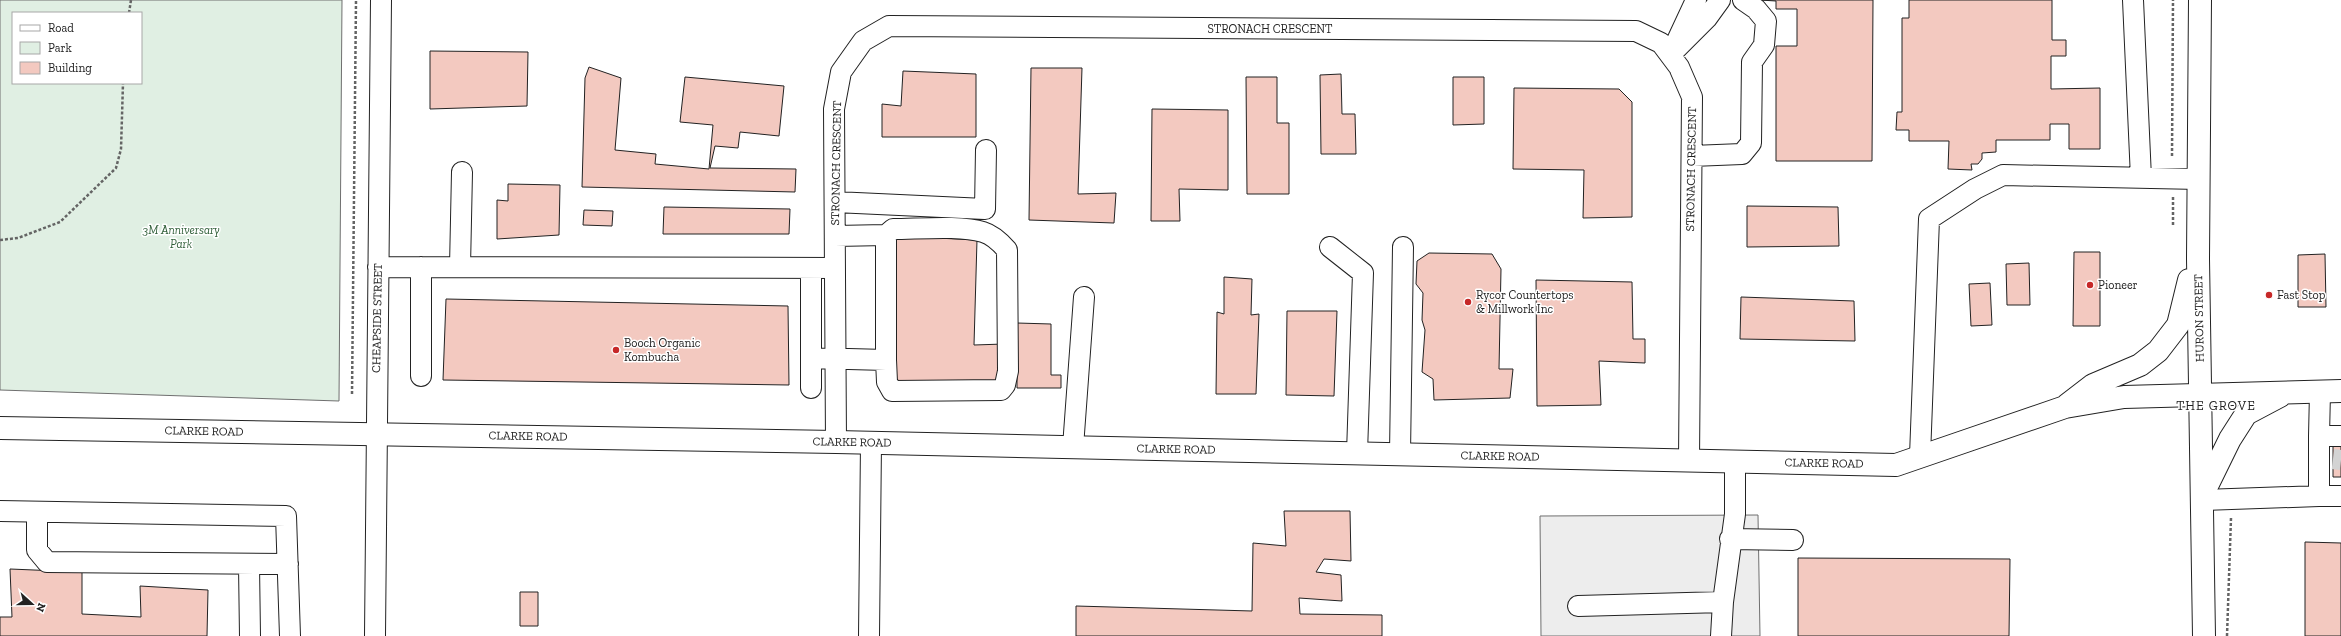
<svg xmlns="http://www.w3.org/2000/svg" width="2341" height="636" font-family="'Zilla Slab',serif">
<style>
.green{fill:#e0efe3;stroke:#6f6f6f;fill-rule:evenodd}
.parking{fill:#ededed;stroke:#6f6f6f}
.building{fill:#f3c9c0;stroke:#222}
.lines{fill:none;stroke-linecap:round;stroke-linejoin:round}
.minor-tunnel{stroke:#d3d3d3;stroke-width:20;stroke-dasharray:20 10;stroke-linecap:butt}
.minor-casing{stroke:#222;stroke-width:22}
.major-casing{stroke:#222;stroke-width:24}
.path{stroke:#646464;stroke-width:2.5;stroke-dasharray:3 2;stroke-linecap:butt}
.minor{stroke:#fff;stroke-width:20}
.major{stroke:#fff;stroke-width:22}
.poi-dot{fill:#c62828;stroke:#fff;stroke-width:1.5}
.labels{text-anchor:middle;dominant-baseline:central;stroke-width:3;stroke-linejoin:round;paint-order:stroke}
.street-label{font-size:12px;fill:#222;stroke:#fff}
.park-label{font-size:12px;font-style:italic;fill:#2f5e38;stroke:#fff}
.poi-label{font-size:12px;fill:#222;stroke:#fff;text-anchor:start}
.neighbourhood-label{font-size:13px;letter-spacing:1px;fill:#222;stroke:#fff}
</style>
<rect width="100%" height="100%" fill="#fff"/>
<path class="green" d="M0,0H342L339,401L0,390ZM13,13H141V83H13Z"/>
<path class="parking" d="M1758,515L1760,636H1541L1540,516Z"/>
<path class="building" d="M1760,0H1873L1872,161H1776V46H1797V9H1776V1Z
M1909,0H2052V40H2066V56H2051V89L2100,88V149H2069V124H2050V140H1996V152L1982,153V159L1978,164H1971L1972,170L1948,169L1949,141H1909V130H1896L1897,112H1902V18H1909Z
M430,51L528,52L527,106L430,109Z
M589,67L621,78L615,150L656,154L655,164L709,169L713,125L680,122L685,77L784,86L779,136L740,132L738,148L715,146L710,168L796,169L795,192L582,187L585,78Z
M1031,68H1082L1078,194L1116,193L1114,223L1029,220Z
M903,71L976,74V137H882V104L901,106Z
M1341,74L1342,114H1355L1356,154H1321L1320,75Z
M1246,77H1277V123H1289V194H1247Z
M1453,77H1484V124L1453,125Z
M1514,88L1619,89L1632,102V217L1583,218L1584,170L1513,169Z
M1152,109L1228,110V190L1179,189L1180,221H1151Z
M508,184L560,185L559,235L497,239V200L508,201Z
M1747,206L1838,207L1839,246L1747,247Z
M664,207L790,209L789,234H663Z
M584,210L613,211L612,226L583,225Z
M896,236L977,240L974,345L1004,344L1000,383H895Z
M2074,252H2100V326H2073Z
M1429,253L1492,254L1501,269L1499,369H1513L1510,398L1434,400L1433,379L1422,372L1425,330L1422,320L1423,293L1416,284L1417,261Z
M2325,254L2326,307H2298V255Z
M2029,263L2030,305H2007L2006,264Z
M1224,277L1252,279L1251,315L1259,314L1256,394H1216L1217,312L1224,314Z
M1536,280L1632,282L1633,339H1645V363L1599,361L1601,405L1537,406Z
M1990,283L1992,325L1971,326L1969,284Z
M1741,297L1854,301L1855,341L1740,339Z
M446,299L788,306L789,385L443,380Z
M1287,311H1337L1334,396L1286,395Z
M1017,323L1051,324V375H1061V388H1017Z
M2333,443H2341V477H2333Z
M1284,511H1350L1351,561L1324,559L1316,572L1341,575L1342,601L1299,598L1300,614L1382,615V636H1076V606L1252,611L1253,543L1286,546Z
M2305,542L2341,543V636H2305Z
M1798,558L2010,559L2009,636H1798Z
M10,569L82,572V614L141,617L140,586L208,590L207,636H0V617H12Z
M520,592H538V626H520Z"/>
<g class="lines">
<path class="minor-tunnel" d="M2333,459L2341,460"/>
<defs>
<path id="minor" d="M2133,0L2141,178
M1676,43L1696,0
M1670,55L1707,18L1720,0
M1692,156L1742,154L1751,143L1752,62L1764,45L1766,21L1756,9L1743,0
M835,202L985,209L986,150
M1330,247L1363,273L1357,453
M378,267L835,268
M421,267V376
M460,267L462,172
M811,358L886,360V235L835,236
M886,360L887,382L892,391L1001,390L1005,385L1008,371L1007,250C1001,243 993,235 983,232C961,225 918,229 893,229L886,235
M811,388V268
M2320,392L2319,436H2341
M2319,436V496H2341
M836,442L834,109L841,72L863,41L889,26L1636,31L1661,43L1679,67L1692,97L1689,460
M1073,447L1084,297
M1400,454L1403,247
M1920,456L1929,219L1975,189L2003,175L2199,179
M2203,500L2319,496
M0,511L286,516L290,636
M37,513V550L47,562L288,564
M1730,539L1793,540
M249,565L250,636
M1578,606L1723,602
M375,636L381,0
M869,636L871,443
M1721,636L1723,602L1735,514V461"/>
<path id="major" d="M2200,0L2198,259L2204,636
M2067,405L2093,385L2140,365L2158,351L2178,325L2189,280
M0,428L836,442L1896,465L2065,407L2124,397L2341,391
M2204,492L2230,439L2246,414L2280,396"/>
</defs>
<use href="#minor" class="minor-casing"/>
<use href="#major" class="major-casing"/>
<path class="path" d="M129,13L131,0
M2172,156L2173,0
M2173,225V196
M0,240L18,238L60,222L116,168L121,149L123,83
M352,394L356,0
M2227,636L2231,518"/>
<use href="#minor" class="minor"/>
<use href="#major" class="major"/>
</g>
<g class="poi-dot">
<circle cx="2090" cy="285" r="4"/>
<circle cx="2269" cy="295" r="4"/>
<circle cx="1468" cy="302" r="4"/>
<circle cx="616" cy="350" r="4"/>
</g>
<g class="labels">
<g class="street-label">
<text x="1270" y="29">STRONACH CRESCENT</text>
<text transform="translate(836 163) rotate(-89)">STRONACH CRESCENT</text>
<text transform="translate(1691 169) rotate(-89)">STRONACH CRESCENT</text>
<text transform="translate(377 318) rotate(-89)">CHEAPSIDE STREET</text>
<text transform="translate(2199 318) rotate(-91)">HURON STREET</text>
<text transform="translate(204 431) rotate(1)">CLARKE ROAD</text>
<text transform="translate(528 436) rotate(1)">CLARKE ROAD</text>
<text transform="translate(852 442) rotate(1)">CLARKE ROAD</text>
<text transform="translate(1176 449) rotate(1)">CLARKE ROAD</text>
<text transform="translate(1500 456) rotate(1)">CLARKE ROAD</text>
<text transform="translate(1824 463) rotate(1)">CLARKE ROAD</text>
</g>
<g class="park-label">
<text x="181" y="230">3M Anniversary<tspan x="181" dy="14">Park</tspan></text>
</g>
<g class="poi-label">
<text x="2098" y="285">Pioneer</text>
<text x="1476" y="295">Rycor Countertops<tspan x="1476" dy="14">&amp; Millwork Inc</tspan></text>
<text x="2277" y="295">Fast Stop</text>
<text x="624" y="343">Booch Organic<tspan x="624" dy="14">Kombucha</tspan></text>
</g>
<g class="neighbourhood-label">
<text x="2216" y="405">THE GROVE</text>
</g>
</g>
<rect x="12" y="12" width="130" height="72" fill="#ffffff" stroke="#a7a7a7"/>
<rect x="20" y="25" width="20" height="6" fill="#ffffff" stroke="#a7a7a7"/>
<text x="48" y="32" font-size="12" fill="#222222">Road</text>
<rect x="20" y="42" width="20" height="12" fill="#e0efe3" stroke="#a7a7a7"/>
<text x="48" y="52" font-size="12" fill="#222222">Park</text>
<rect x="20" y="62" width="20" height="12" fill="#f3c9c0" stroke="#a7a7a7"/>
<text x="48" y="72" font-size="12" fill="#222222">Building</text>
<g transform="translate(32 604) rotate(111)" stroke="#ffffff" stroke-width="3" paint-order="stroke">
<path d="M0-3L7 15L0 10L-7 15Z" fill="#222222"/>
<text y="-6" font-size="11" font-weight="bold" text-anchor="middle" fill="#222222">N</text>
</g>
</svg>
